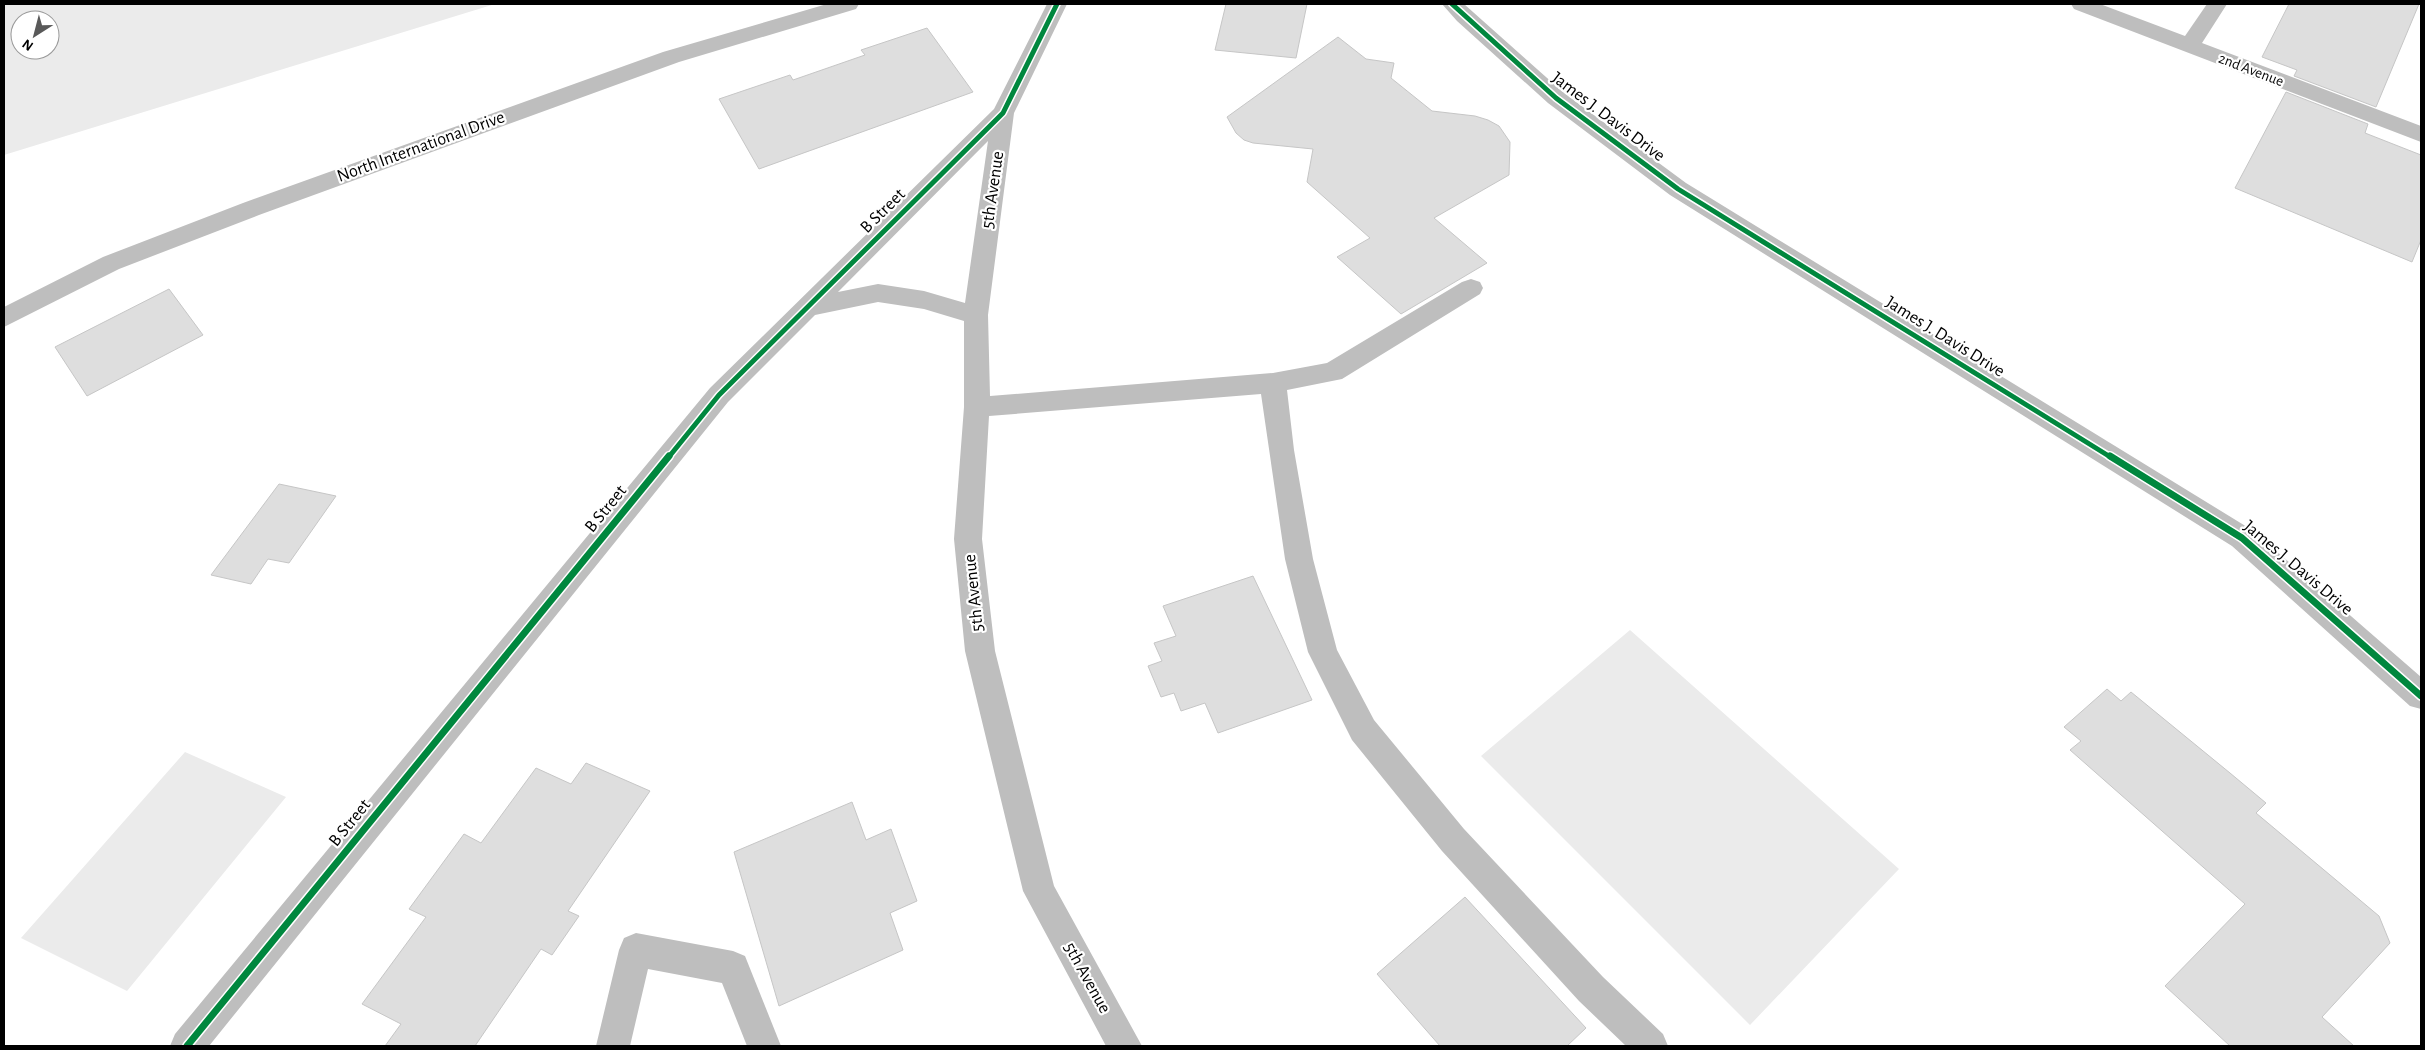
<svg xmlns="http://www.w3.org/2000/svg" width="2425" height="1050" font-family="'Alegreya Sans',sans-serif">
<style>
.green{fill:#ebebeb;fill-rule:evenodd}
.building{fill:#dedede;stroke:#c6c6c6}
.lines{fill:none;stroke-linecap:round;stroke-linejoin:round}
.minor{fill:#bebebe;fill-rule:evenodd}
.cycleway-far1-casing{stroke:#fff;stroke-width:8}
.cycleway-casing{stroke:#fff;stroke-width:10}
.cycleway-far1{stroke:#00873e;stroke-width:5}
.cycleway{stroke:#00873e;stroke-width:7}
.labels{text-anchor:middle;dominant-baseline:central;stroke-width:4.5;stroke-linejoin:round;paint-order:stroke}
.far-street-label{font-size:15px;fill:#000;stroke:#fff}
.street-label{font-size:18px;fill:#000;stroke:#fff}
</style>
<rect width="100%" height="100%" fill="#fff"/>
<path class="green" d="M4,4H495L4,155ZM20,20H50V50H20Z
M1630,630L1899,869L1750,1025L1481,756Z
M185,752L286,797L127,991L21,938Z"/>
<path class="building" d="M1226,4H1307L1296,58L1215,50Z
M2289,4H2419L2376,107L2294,76L2297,70L2262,57Z
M927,28L973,92L759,169L719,99L790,75L793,80L865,55L861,50Z
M1338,37L1366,59L1394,63L1391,78L1432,111L1475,116L1488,120L1499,126L1510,142L1509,175L1434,218L1487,263L1401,314L1337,257L1370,238L1307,182L1313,149L1253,143L1244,140L1236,133L1227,117Z
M2286,92L2368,124L2365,133L2421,155V240L2412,262L2235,188Z
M169,289L203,335L87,396L55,347Z
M279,484L336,496L289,563L268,559L251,584L211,575Z
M1253,576L1312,700L1218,733L1205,703L1181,711L1174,693L1161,697L1148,666L1162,661L1154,643L1176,636L1163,606Z
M2107,689L2121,701L2131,692L2230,773L2266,803L2256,813L2379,916L2390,943L2322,1017L2354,1046H2230L2165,986L2245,904L2070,750L2081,741L2064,727Z
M586,763L650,791L568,911L579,916L552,955L541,949L475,1046H385L401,1024L362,1004L426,917L409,909L464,834L481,843L536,768L571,784Z
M852,802L866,840L891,829L917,901L890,913L903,950L779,1006L734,852Z
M1465,897L1586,1028L1567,1046H1440L1377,974Z"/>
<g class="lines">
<path class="minor" d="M827,4H859L856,9L679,62L259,215L119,269L4,327V307L103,257L243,203L663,52Z
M1047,4H1067L1014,113L988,315L990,396L1273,373L1327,363L1462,282L1471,279L1480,282L1483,288L1480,294L1342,379L1287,390L1294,450L1313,559L1337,650L1374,720L1464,829L1603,977L1663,1034L1668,1046H1626L1579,1001L1442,851L1352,740L1308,652L1285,559L1261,394L989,416L982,539L995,651L1054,886L1142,1046H1106L1023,891L965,651L954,539L964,407V321L924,309L878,302L815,315L728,402L209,1046H170L175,1034L710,388L994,109ZM988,141L965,303L924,291L878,284L838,292Z
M1442,4H1464L1564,93L1686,183L2252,530L2421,677V709L2410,706L2232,546L1670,195L1548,103L1457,21Z
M2071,4H2100L2185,36L2207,4H2227L2202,43L2421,126V142L2074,9Z
M636,933L733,951L745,956L781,1046H747L722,983L648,969L630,1046H596L619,950L624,938Z"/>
<defs>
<path id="cycleway-far1" d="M1452,4L1556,98L1678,189L2112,458
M668,458L719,395L1003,113L1057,4"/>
<path id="cycleway" d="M2110,456L2242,538L2421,696
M187,1046L669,456"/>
</defs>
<use href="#cycleway-far1" class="cycleway-far1-casing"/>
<use href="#cycleway" class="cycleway-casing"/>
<use href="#cycleway-far1" class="cycleway-far1"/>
<use href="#cycleway" class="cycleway"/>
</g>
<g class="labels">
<g class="far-street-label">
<text transform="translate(2251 70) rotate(21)">2nd Avenue</text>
</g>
<g class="street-label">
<text transform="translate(1608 117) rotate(37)">James J. Davis Drive</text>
<text transform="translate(421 147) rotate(-20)">North International Drive</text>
<text transform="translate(993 190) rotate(-82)">5th Avenue</text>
<text transform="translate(883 211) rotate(-45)">B Street</text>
<text transform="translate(1945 337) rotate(32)">James J. Davis Drive</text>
<text transform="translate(606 509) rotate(-51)">B Street</text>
<text transform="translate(2298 568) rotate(40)">James J. Davis Drive</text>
<text transform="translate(974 593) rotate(-96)">5th Avenue</text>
<text transform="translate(350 823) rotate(-51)">B Street</text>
<text transform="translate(1087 978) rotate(61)">5th Avenue</text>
</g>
</g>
<rect width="2425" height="1050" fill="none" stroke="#000000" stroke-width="10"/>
<g transform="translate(35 35) rotate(216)"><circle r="24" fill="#ffffff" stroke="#999999"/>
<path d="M0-4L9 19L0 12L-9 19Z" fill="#595959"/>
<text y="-8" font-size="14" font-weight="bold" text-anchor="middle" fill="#000000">N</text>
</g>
</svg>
